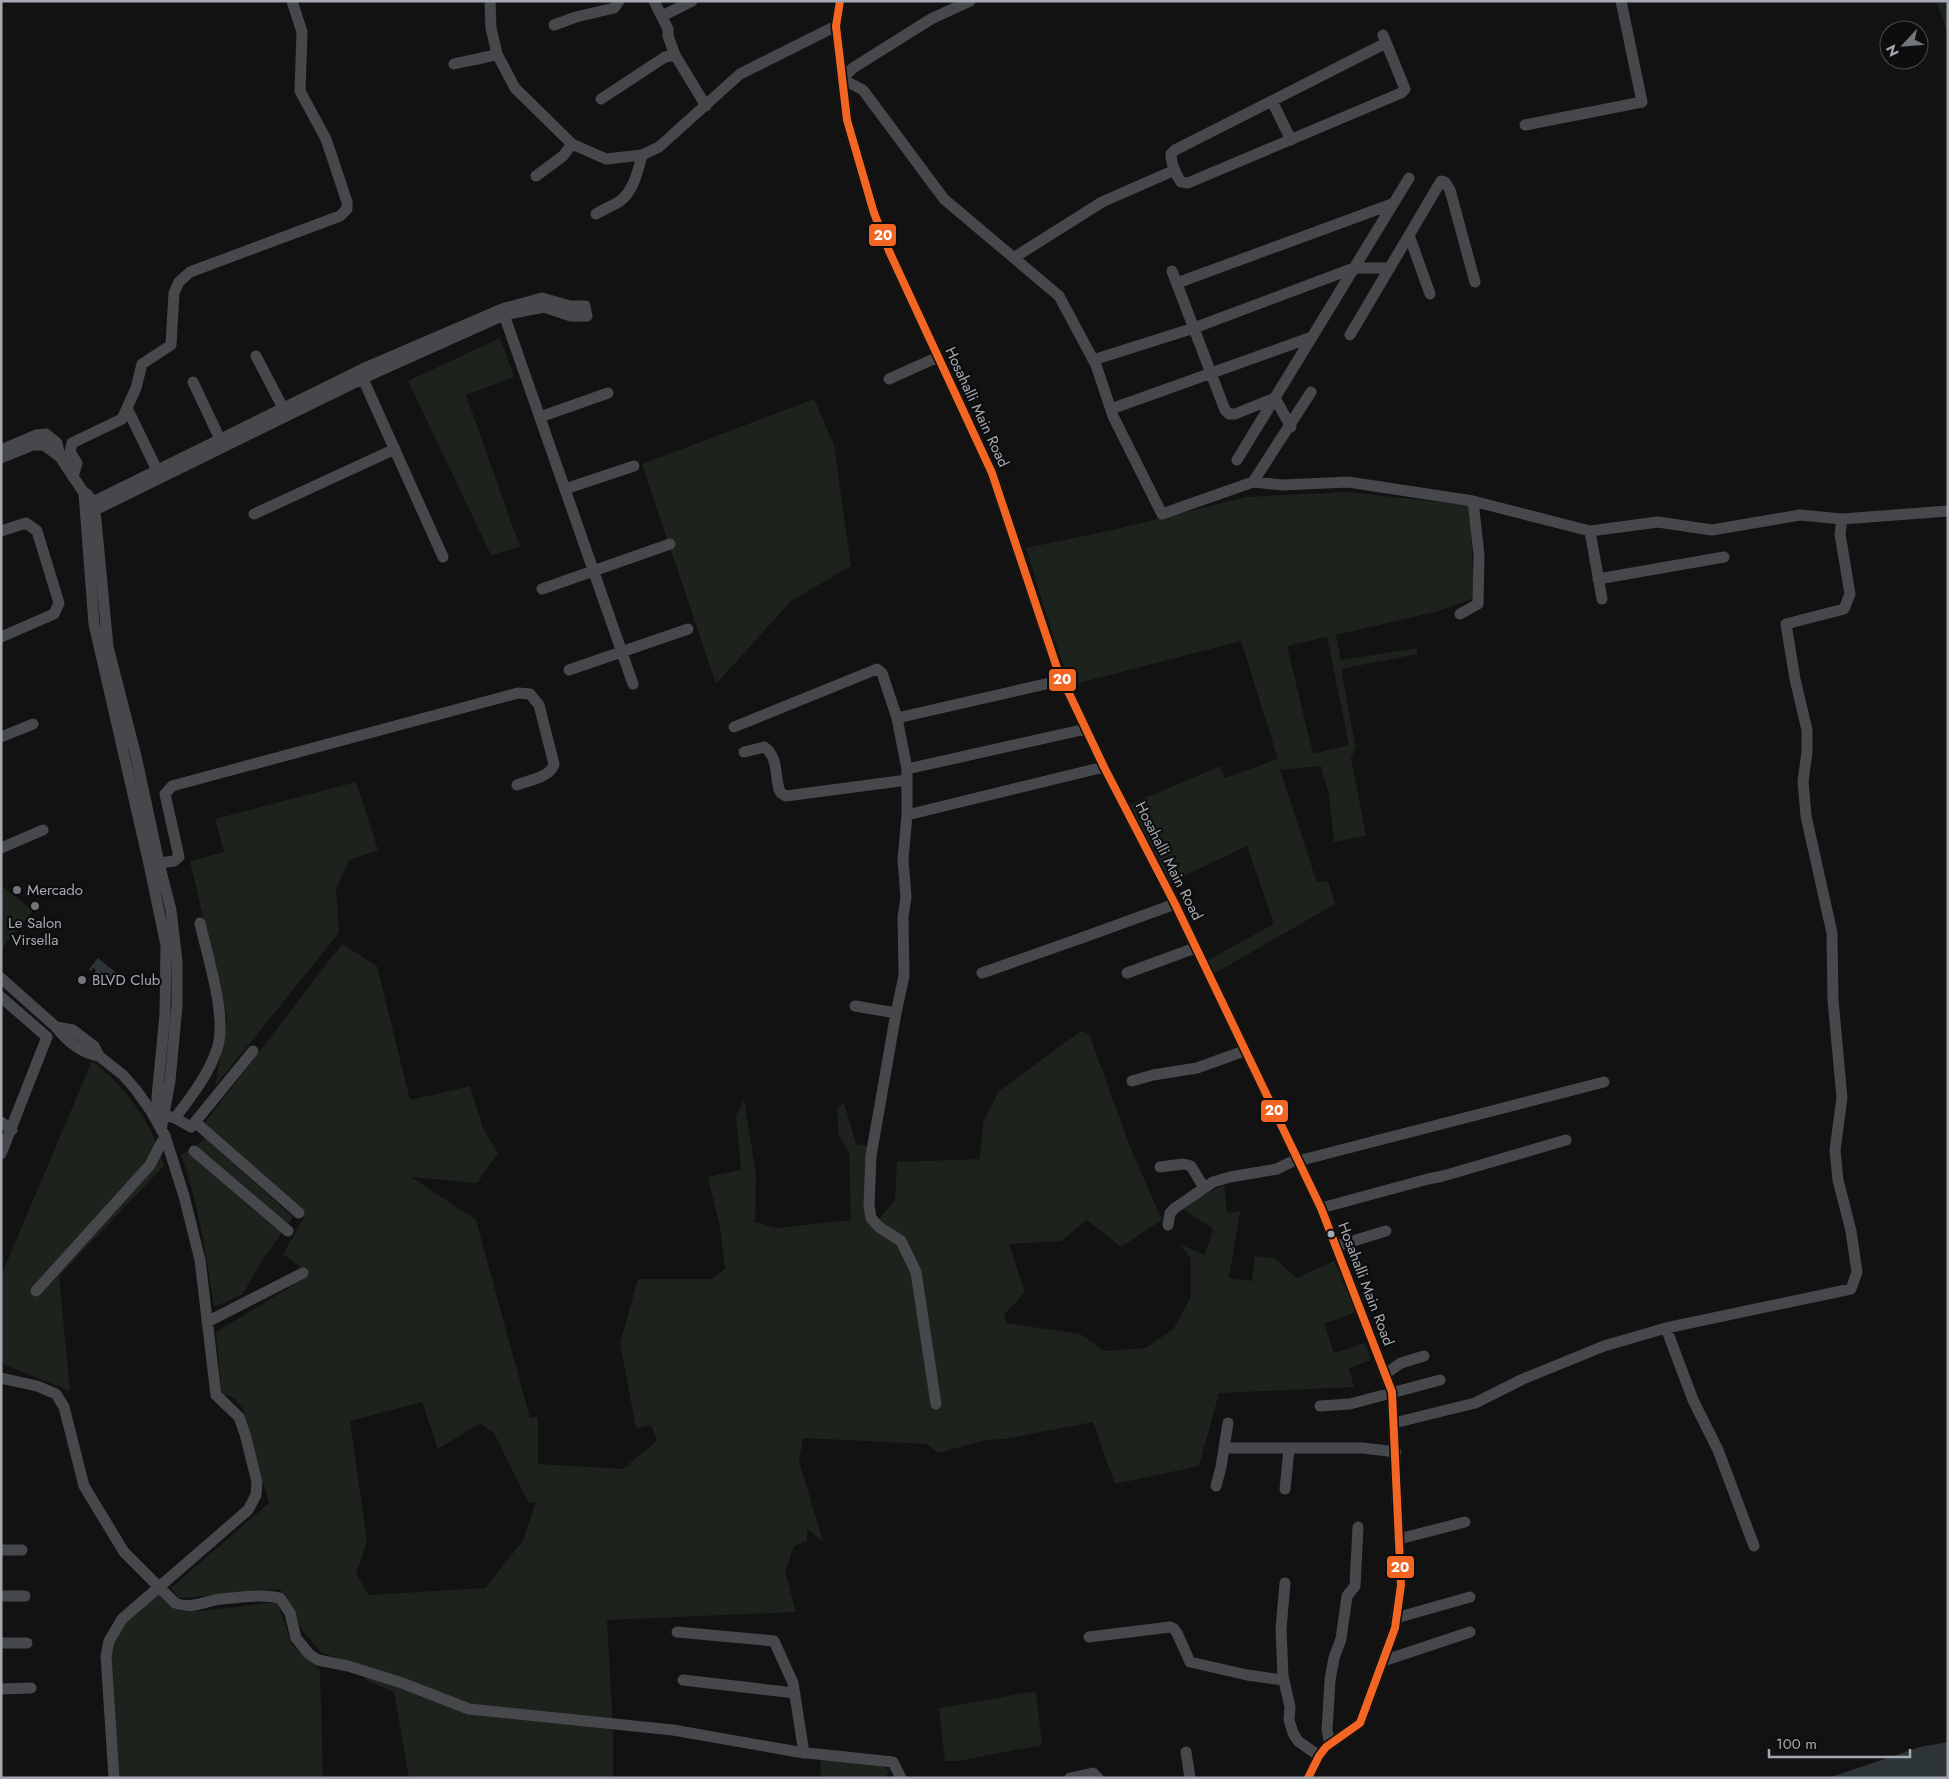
<svg xmlns="http://www.w3.org/2000/svg" width="1949" height="1779" font-family="Jost,sans-serif">
<style>
.green{fill:#1d221d;fill-rule:evenodd}
.water{fill:#2c3438}
.lines{fill:none;stroke-linecap:round;stroke-linejoin:round}
.minor{stroke:#47484b;stroke-width:11}
.bus-1-casing{stroke:#0d0d0e;stroke-width:11}
.bus-1{stroke:#f26522;stroke-width:8}
.poi-dot{fill:#72757a;stroke:#0d0d0e;stroke-width:2}
.bus-dot{fill:#a5aab2;stroke:#0d0d0e;stroke-width:2}
.labels{text-anchor:middle;dominant-baseline:central;stroke-width:4.5;stroke-linejoin:round;paint-order:stroke}
.street-label{font-size:15px;fill:#a5aab2;stroke:#0d0d0e}
.poi-label{font-size:15px;fill:#a5aab2;stroke:#0d0d0e;text-anchor:start}
.line-badge{stroke:#0d0d0e;stroke-width:2}
.badge-label{font-size:14px;text-anchor:middle;font-weight:bold;fill:#fff}
</style>
<rect width="100%" height="100%" fill="#121213"/>
<path class="green" d="M1936,1H1948V34Z
M500,338L514,377L466,395L520,547L491,555L408,381Z
M814,399L834,445L851,566L791,601L716,684L642,464Z
M1347,492L1468,505L1471,529L1474,598L1439,611L1336,635L1341,660L1417,648V654L1341,669L1355,743L1356,747L1351,758L1366,836L1334,842L1329,795L1321,766L1280,770L1317,883L1328,881L1335,904L1212,975L1205,962L1274,924L1247,846L1167,884L1129,805L1220,766L1225,778L1278,759L1241,641L1071,685L1053,636L1026,548L1117,529L1246,497ZM1327,637L1349,745L1313,754L1287,646Z
M356,782L378,850L349,860L336,889L339,933L215,1086L227,1020L190,861L224,852L215,819Z
M1,885L33,911L1,949Z
M342,944L377,966L410,1100L470,1086L483,1128L498,1153L477,1183L411,1177L476,1220L530,1418L538,1417V1464L623,1469L657,1441L651,1425L636,1428L620,1343L638,1279H712L725,1269L720,1227L708,1177L741,1170L736,1116L744,1100L756,1174L755,1222L777,1228L851,1220L849,1152L839,1136L837,1109L844,1103L856,1144L869,1146L873,1227L895,1200L897,1162L980,1159L983,1122L999,1091L1081,1031L1089,1034L1131,1149L1162,1220L1121,1247L1087,1220L1061,1241L1009,1244L1025,1292L1004,1315L1006,1323L1080,1334L1104,1351L1146,1348L1174,1328L1191,1297V1259L1181,1245L1205,1255L1213,1229L1183,1209L1197,1198L1224,1185L1227,1213L1240,1211L1229,1278L1252,1281L1255,1256L1274,1258L1297,1278L1334,1261L1356,1312L1324,1324L1334,1353L1365,1343L1371,1360L1349,1368L1354,1387L1219,1393L1199,1466L1115,1484L1093,1422L1005,1439L985,1440L938,1453L927,1444L803,1438L799,1461L823,1541L807,1529V1541L794,1546L785,1572L796,1612L607,1620L613,1730V1778H409L394,1692L366,1680L371,1668L322,1653L302,1630L280,1589L179,1598L171,1588L269,1503L243,1409L234,1398L222,1394L216,1332L310,1275L283,1254L305,1216L203,1125ZM422,1402L438,1449L480,1423L494,1433L528,1502H536L523,1541L485,1588L369,1595L356,1574L367,1541L350,1421Z
M92,1061C117,1079 143,1111 155,1140C159,1148 161,1158 164,1166L59,1276L70,1391L1,1363V1276Z
M206,1139L293,1217L264,1258L242,1295L214,1307C206,1256 199,1204 181,1155Z
M159,1594L166,1603L179,1611H201L277,1602L292,1645L320,1670L323,1778H118L108,1659L111,1641L132,1612Z
M1036,1691L1042,1745L958,1761H945L939,1708Z
M820,1760L874,1763L890,1770L885,1778H823L821,1774Z"/>
<path class="water" d="M98,958L120,976L113,984L104,977L102,980L94,973L96,970L93,968L91,971L89,969Z
M1948,1742V1778H1828L1920,1747Z"/>
<g class="lines">
<path class="minor" d="M490,1L491,28L497,54L515,88L572,144L606,159L642,155L659,147L740,74L836,26
M654,1L668,29V36L675,55L706,106
M840,1L836,26L847,120L874,213L889,251L992,473L1057,668L1104,767L1175,904L1321,1208L1392,1392L1401,1585L1395,1628L1360,1723L1326,1747L1319,1756L1308,1778
M970,1L931,19L853,68L842,79L863,90L944,199L1059,296L1096,365L1113,416L1162,514L1253,482L1283,485L1348,482L1473,501
M662,16L692,1
M554,25L576,17L614,8L619,1
M1383,35L1405,89L1401,93L1188,183L1181,182C1176,175 1171,163 1171,154L1175,150L1386,43
M454,64C469,60 483,59 497,54
M601,99L665,57L675,55
M1272,101L1291,140
M1525,125L1642,102L1621,1
M536,176L563,156L572,144
M596,214C604,209 613,206 620,201C634,191 638,170 642,155
M1409,235L1430,294
M1015,257L1102,202L1175,170
M1172,271L1225,410L1229,414H1235L1275,398
M1177,283L1392,204
M502,309L633,684
M1350,335L1441,181L1445,182L1450,190L1475,282
M256,356L283,408
M1093,360L1194,328L1354,268H1390
M363,379L443,557
M889,379L938,357
M193,382L220,439
M1275,398L1291,427
M127,408L157,470
M1111,409L1312,337
M540,417L608,393
M1,450L36,435L46,434L57,443L60,457L84,493L87,494L93,502L95,510L108,647L136,756L159,863L171,910L177,962V1006L170,1081L161,1130
M1,458L33,445H44L60,457
M1237,460L1409,178
M73,477L77,463L70,452L72,443L122,419L136,388L142,364L171,345L174,293L179,282L190,272L340,216L347,209V202L326,139L300,91L302,32L292,1
M1253,482L1311,392
M565,489L634,466
M84,493L94,624L149,864L166,945L165,1014L157,1097V1118
M93,502L367,367L502,309L542,298L570,306H585L587,316H571L544,307L504,315L370,375L95,510
M254,514L395,449
M1,531L26,523L37,531L59,603L54,614L1,637
M1590,531L1658,522L1712,530L1800,515L1842,519L1948,511
M1598,579L1724,557
M542,589L670,544
M1460,614L1478,604L1479,555L1473,501L1590,531L1602,599
M569,670L688,629
M897,718L1063,680
M734,727L877,669L882,673L897,718L907,769V815L903,860L906,897L903,917L904,976L896,1013L871,1156L869,1205L871,1218L879,1227L901,1241L916,1272L936,1404
M1,737L33,724
M744,752L764,747C778,756 775,775 779,789L781,793L786,796L907,780
M907,769L1086,729
M907,815L1104,767
M1,848L43,830
M153,864L174,861L179,857L165,794L172,786L518,693L530,694L539,705L554,764C550,778 528,780 517,785
M982,973L1087,936L1175,904
M1127,973L1195,948
M1,978L56,1027
M1,997L47,1037L1,1154
M855,1006L896,1013
M56,1027L73,1030L94,1046L99,1056C81,1053 67,1041 56,1027Z
M99,1056L123,1075L136,1090L151,1111L165,1136L184,1196L200,1260L216,1395L239,1417L245,1434L257,1482L256,1495L248,1510L122,1619L109,1641L106,1656L114,1778
M1132,1081L1153,1075L1197,1068L1244,1051
M164,1115L175,1118C191,1097 209,1074 217,1049C228,1018 207,956 200,923
M175,1118L191,1127L253,1051
M1,1122L12,1130
M195,1122L299,1213
M194,1151L288,1231
M1298,1161L1604,1082
M1160,1167L1183,1164L1191,1166L1204,1188
M1321,1208L1428,1179L1443,1176L1566,1140
M1168,1225L1170,1213L1175,1208L1213,1182L1230,1177L1277,1169L1297,1159
M1336,1246L1386,1231
M36,1291L150,1165L165,1136
M207,1322L303,1273
M1666,1328L1693,1400L1718,1450L1754,1546
M1385,1374L1401,1363L1424,1356
M1,1378L37,1386L56,1394L64,1407L84,1486L124,1552L175,1603C192,1610 204,1601 221,1599C240,1597 262,1594 280,1598L290,1613L296,1638L309,1654L318,1660L348,1666L402,1683L469,1709L673,1730L798,1752L893,1762L901,1778
M1320,1406L1350,1404L1440,1380
M1394,1423L1475,1403L1523,1379L1604,1346L1666,1328L1851,1289L1857,1272L1851,1231L1838,1180L1835,1150L1842,1098L1833,1000L1832,933L1806,816L1803,781L1807,752V730L1795,679L1786,624L1844,609L1850,594L1840,534L1842,519
M1225,1448H1363L1396,1452
M1216,1486L1221,1467L1228,1423
M1285,1489L1289,1449
M1399,1539L1465,1522
M1,1550H22
M1285,1583L1281,1629L1283,1676L1290,1707L1289,1720L1293,1733L1298,1741L1319,1756
M1,1596H25
M1396,1618L1470,1597
M677,1632L774,1641L793,1683L804,1753
M1089,1637L1170,1627L1174,1629L1177,1633L1190,1662L1247,1675L1283,1680
M1,1643H27
M1383,1661L1470,1632
M683,1680L795,1693
M1,1689L31,1688
M1330,1744L1327,1730L1330,1680L1334,1658L1341,1639L1347,1596L1355,1586L1358,1527
M1186,1752L1190,1778
M1070,1778L1093,1773L1098,1778"/>
<defs>
<path id="bus-1" d="M840,1L836,26L847,120L874,213L889,251L992,473L1057,668L1104,767L1175,904L1321,1208L1392,1392L1401,1585L1395,1628L1360,1723L1326,1747L1319,1756L1308,1778"/>
</defs>
<use href="#bus-1" class="bus-1-casing"/>
<use href="#bus-1" class="bus-1"/>
</g>
<g class="poi-dot">
<circle cx="17" cy="890" r="5"/>
<circle cx="35" cy="906" r="5"/>
<circle cx="82" cy="980" r="5"/>
</g>
<circle class="bus-dot" cx="1331" cy="1234" r="4.5"/>
<g class="labels">
<g class="street-label">
<text transform="translate(977 407) rotate(65)">Hosahalli Main Road</text>
<text transform="translate(1169 861) rotate(63)">Hosahalli Main Road</text>
<text transform="translate(1366 1284) rotate(69)">Hosahalli Main Road</text>
</g>
<g class="poi-label">
<text x="27" y="890">Mercado</text>
<text x="35" y="923" text-anchor="middle">Le Salon<tspan x="35" dy="17">Virsella</tspan></text>
<text x="92" y="980">BLVD Club</text>
</g>
</g>
<g class="line-badge">
<rect x="868" y="223" width="29" height="24" rx="5" fill="#f26522"/>
<rect x="1048" y="668" width="29" height="24" rx="5" fill="#f26522"/>
<rect x="1260" y="1099" width="29" height="24" rx="5" fill="#f26522"/>
<rect x="1386" y="1555" width="29" height="24" rx="5" fill="#f26522"/>
</g>
<g class="badge-label">
<text x="883" y="240">20</text>
<text x="1062" y="684">20</text>
<text x="1274" y="1115">20</text>
<text x="1400" y="1572">20</text>
</g>
<rect width="1949" height="1779" fill="none" stroke="#a5aab2" stroke-width="5"/>
<g transform="translate(1904 45) rotate(244)"><circle r="24" fill="#0d0d0e" stroke="#4a4c50"/>
<path d="M0-4L9 19L0 12L-9 19Z" fill="#72757a"/>
<text y="-8" font-size="14" font-weight="bold" text-anchor="middle" fill="#a5aab2">N</text>
</g>
<path d="M1769 1749v8h141v-8" fill="none" stroke="#a5aab2" stroke-width="2.5"/>
<text x="1776" y="1749" font-size="15" fill="#a5aab2" stroke="#0d0d0e" stroke-width="4" paint-order="stroke">100 m</text>
</svg>
